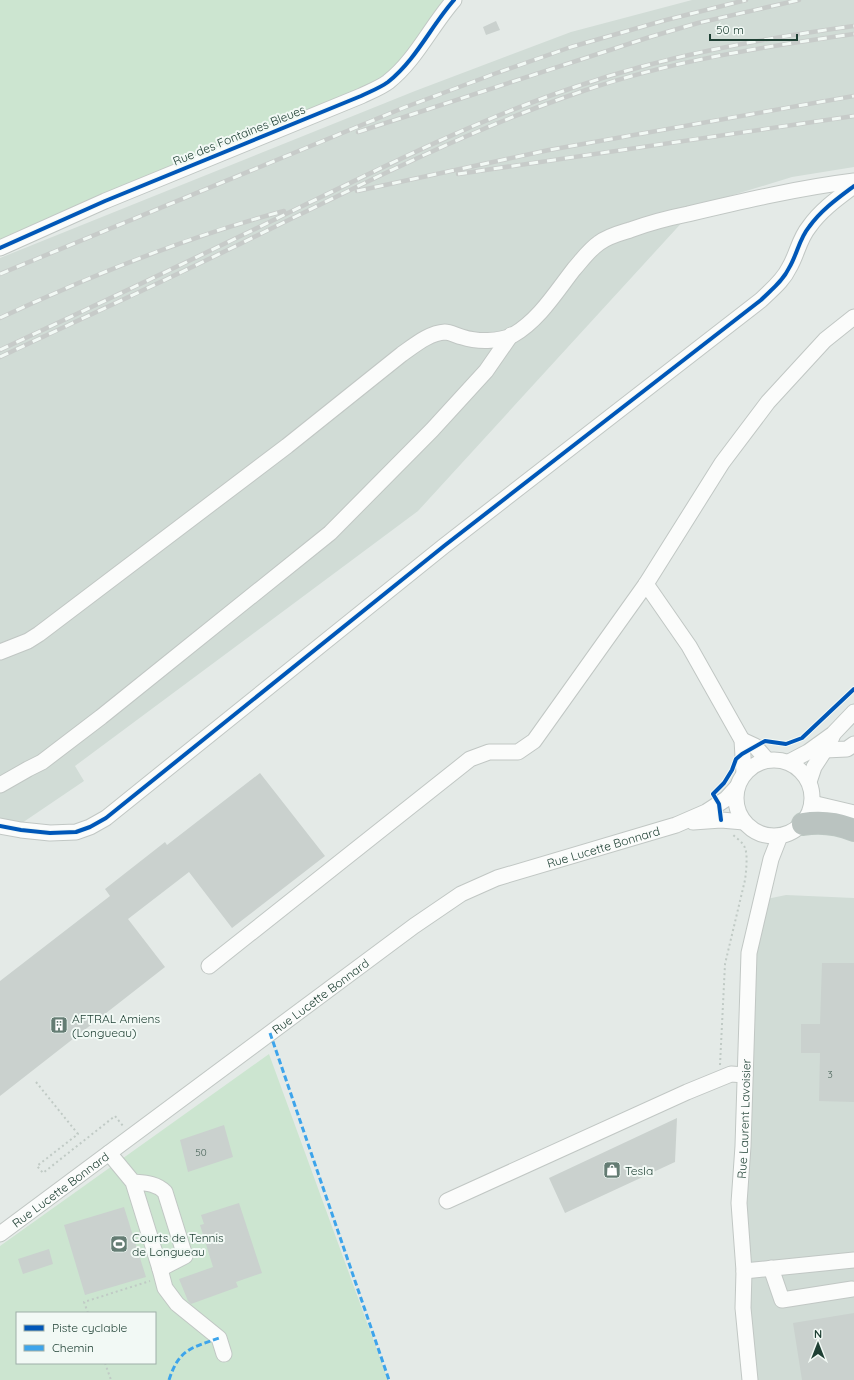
<svg xmlns="http://www.w3.org/2000/svg" width="854" height="1380" font-family="Quicksand,sans-serif">
<style>
.built{fill:#d1dcd6}
.green{fill:#cce5d0;fill-rule:evenodd}
.building{fill:#cad1ce}
.lines{fill:none;stroke-linecap:round;stroke-linejoin:round}
.minor-casing{stroke:#c1c7c4;stroke-width:17}
.highway-casing{stroke:#bcc7c2;stroke-width:24}
.path{stroke:#c0cac5;stroke-width:2;stroke-dasharray:2 3;stroke-linecap:butt}
.minor{stroke:#fbfcfb;stroke-width:15}
.highway{stroke:#bac3c0;stroke-width:22}
.rail-casing{stroke:#c7cbc9;stroke-width:4.5}
.rail{stroke:#f2f9f5;stroke-width:3;stroke-dasharray:9;stroke-linecap:butt}
.quiet{stroke:#3da4eb;stroke-width:3;stroke-dasharray:6 3;stroke-linecap:butt}
.cycleway-casing{stroke:#f2f9f5;stroke-width:6}
.cycleway{stroke:#0057b8;stroke-width:4}
.labels{text-anchor:middle;dominant-baseline:central;stroke-width:4;stroke-linejoin:round;paint-order:stroke}
.number-label{font-size:10px;fill:#4b655b}
.street-label{font-size:12px;fill:#1f4034;stroke:#f2f9f5}
.poi-label{font-size:12px;fill:#1f4034;stroke:#f2f9f5;text-anchor:start}
</style>
<rect width="100%" height="100%" fill="#e4eae7"/>
<path class="built" d="M692,0H854V167L792,177L697,206L418,511L75,766L84,781L19,825L0,831V258L415,91L571,32Z
M786,895L854,898V1380H750L743,1308L747,989L762,900Z"/>
<path class="green" d="M0,0H454L387,83L0,248Z
M269,1054L388,1380H0V1246ZM17,1313H155V1363H17Z"/>
<path class="building" d="M496,21L500,30L486,35L483,27Z
M260,773L325,856L232,928L189,872L128,919L165,967L0,1096V981L110,896L105,889L165,842L167,845Z
M822,963H854V1102L819,1101L820,1053H801V1024H820Z
M677,1118L675,1162L565,1213L549,1178Z
M224,1125L233,1157L188,1172L180,1140Z
M239,1203L262,1273L236,1282L238,1287L191,1304L188,1301L179,1279L213,1267L200,1225L204,1224L201,1215Z
M124,1207L146,1277L85,1295L64,1225Z
M49,1249L53,1264L23,1274L18,1259Z
M854,1313V1380H802L793,1323Z"/>
<g class="lines">
<defs>
<g id="minor">
<path d="M0,248L105,201L361,96C369,92 380,88 388,82C416,60 431,26 454,0"/>
<path d="M646,584L689,646L742,740L744,773"/>
<path d="M0,652L28,641L39,634L287,446L402,354C415,345 429,333 445,332C450,332 457,336 462,337C477,342 499,342 513,335C539,320 556,292 574,269C582,260 589,250 599,243C608,236 620,233 630,230C649,223 668,218 688,214C743,201 798,188 854,181"/>
<path d="M742,740L755,746L767,760"/>
<path d="M825,750L847,749L854,744"/>
<circle cx="774" cy="798" r="38"/>
<path d="M789,762L808,752L833,734L854,712"/>
<path d="M809,782L814,767L825,750L832,737"/>
<path d="M0,785L28,769L42,762L101,717L330,533L432,430L486,371L511,335"/>
<path d="M812,803L854,813"/>
<path d="M693,822L721,820L744,822"/>
<path d="M0,826L21,830L50,833L76,832L90,827L106,818L444,546L761,300C771,290 783,281 789,268C797,255 799,239 809,227C821,210 838,198 854,186"/>
<path d="M209,966L470,759L489,752H518L534,741L646,584L722,463L768,402L825,340L854,317"/>
<path d="M109,1153L133,1182L160,1269L185,1256L165,1192C156,1183 145,1183 133,1182"/>
<path d="M447,1201L687,1092L731,1074L745,1075"/>
<path id="s1" d="M0,1234L414,926L461,894L497,878L676,825L706,812L726,799L737,787"/>
<path d="M771,1268L782,1300L852,1289"/>
<path d="M160,1269L165,1288L177,1304L219,1338L224,1354"/>
<path d="M744,1271L854,1260"/>
<path id="s2" d="M750,1380L743,1308L744,1271L739,1203L743,1146L749,953L771,859L780,836"/>
</g>
<path id="highway" d="M803,824C821,821 837,823 854,830"/>
</defs>
<use href="#minor" class="minor-casing"/>
<use href="#highway" class="highway-casing"/>
<path class="path" d="M720,1065L725,964L745,880C746,873 748,855 745,848C743,842 736,838 732,834
M36,1082L78,1134L37,1166L43,1173L115,1116L123,1126
M88,1313L84,1302L150,1281
M105,1363L111,1380"/>
<use href="#minor" class="minor"/>
<use href="#highway" class="highway"/>
<defs>
<path id="rail" d="M358,132L650,37L698,23L799,0
M458,174L854,116
M357,191L549,150L854,96
M0,274L403,108L494,74L571,47L666,20L746,0
M0,318C92,275 186,237 284,211
M0,350C96,305 192,260 288,213C381,168 476,120 575,87C665,56 759,39 854,26
M0,357C81,319 162,282 242,243C354,188 465,131 583,91C671,61 762,47 854,34"/>
</defs>
<use href="#rail" class="rail-casing"/>
<use href="#rail" class="rail"/>
<path class="quiet" d="M270,1033L389,1380
M169,1380C179,1349 191,1348 219,1338"/>
<defs>
<path id="cycleway" d="M0,248L105,201L361,96C369,92 380,88 388,82C416,60 431,26 454,0
M721,820L719,804L713,794L724,783L732,770L736,759L742,754L765,741L786,744L802,738L854,689
M0,826L21,830L50,833L76,832L90,827L106,818L444,546L761,300C771,290 783,281 789,268C797,255 799,239 809,227C821,210 838,198 854,186"/>
</defs>
<use href="#cycleway" class="cycleway-casing"/>
<use href="#cycleway" class="cycleway"/>
</g>
<defs>
<symbol id="building-square" viewBox="-11 -11 22 22"><rect x="-9" y="-9" width="18" height="18" rx="4" fill="#647c73" stroke="#f2f9f5"/><path d="M-4-6H4V6H1V3H-1V6H-4ZM-2.5-4.3h1.7v1.8h-1.7ZM.8-4.3h1.7v1.8H.8ZM-2.5-1h1.7V.8h-1.7ZM.8-1h1.7V.8H.8Z" fill="#fff"/></symbol>
<symbol id="shop-square" viewBox="-11 -11 22 22"><rect x="-9" y="-9" width="18" height="18" rx="4" fill="#647c73" stroke="#f2f9f5"/><path d="M-5-2.5h2.3a2.7 3.5 0 0 1 5.4 0H5L5.5 6h-11ZM-1.5-2.5h3a1.5 2.3 0 0 0-3 0Z" fill="#fff"/></symbol>
<symbol id="stadium-square" viewBox="-11 -11 22 22"><rect x="-9" y="-9" width="18" height="18" rx="4" fill="#647c73" stroke="#f2f9f5"/><path d="M0-5a6.5 5 0 1 0 0 10a6.5 5 0 1 0 0-10ZM-3.5-1.8h7v3.6h-7Z" fill="#fff"/></symbol>
</defs>
<g fill-rule="evenodd">
<use href="#building-square" x="49" y="1015" width="20" height="20"/>
<use href="#shop-square" x="602" y="1160" width="20" height="20"/>
<use href="#stadium-square" x="109" y="1234" width="20" height="20"/>
</g>
<g class="labels">
<g class="number-label">
<text x="830" y="1074">3</text>
<text x="201" y="1152">50</text>
</g>
<g class="street-label">
<text transform="translate(239 135) rotate(-22)">Rue des Fontaines Bleues</text>
<text stroke="none"><textPath href="#s1" startOffset="723">Rue Lucette Bonnard</textPath></text>
<text stroke="none"><textPath href="#s1" startOffset="399">Rue Lucette Bonnard</textPath></text>
<text stroke="none"><textPath href="#s2" startOffset="262">Rue Laurent Lavoisier</textPath></text>
<text stroke="none"><textPath href="#s1" startOffset="75">Rue Lucette Bonnard</textPath></text>
</g>
<g class="poi-label">
<text x="72" y="1018">AFTRAL Amiens<tspan x="72" dy="14">(Longueau)</tspan></text>
<text x="625" y="1170">Tesla</text>
<text x="132" y="1237">Courts de Tennis<tspan x="132" dy="14">de Longueau</tspan></text>
</g>
</g>
<rect x="16" y="1312" width="140" height="52" fill="#f2f9f5" stroke="#9eafa8"/>
<rect x="24" y="1325" width="20" height="6" fill="#0057b8" stroke="#9eafa8"/>
<text x="52" y="1332" font-size="12" fill="#1f4034">Piste cyclable</text>
<rect x="24" y="1345" width="20" height="6" fill="#3da4eb" stroke="#9eafa8"/>
<text x="52" y="1352" font-size="12" fill="#1f4034">Chemin</text>
<g transform="translate(818 1344)" stroke="#f2f9f5" stroke-width="3" paint-order="stroke">
<path d="M0-3L7 15L0 10L-7 15Z" fill="#1f4034"/>
<text y="-6" font-size="11" font-weight="bold" text-anchor="middle" fill="#1f4034">N</text>
</g>
<path d="M710 34v6h87v-6" fill="none" stroke="#1f4034" stroke-width="2"/>
<text x="716" y="34" font-size="12" fill="#1f4034" stroke="#f2f9f5" stroke-width="3" paint-order="stroke">50 m</text>
</svg>
